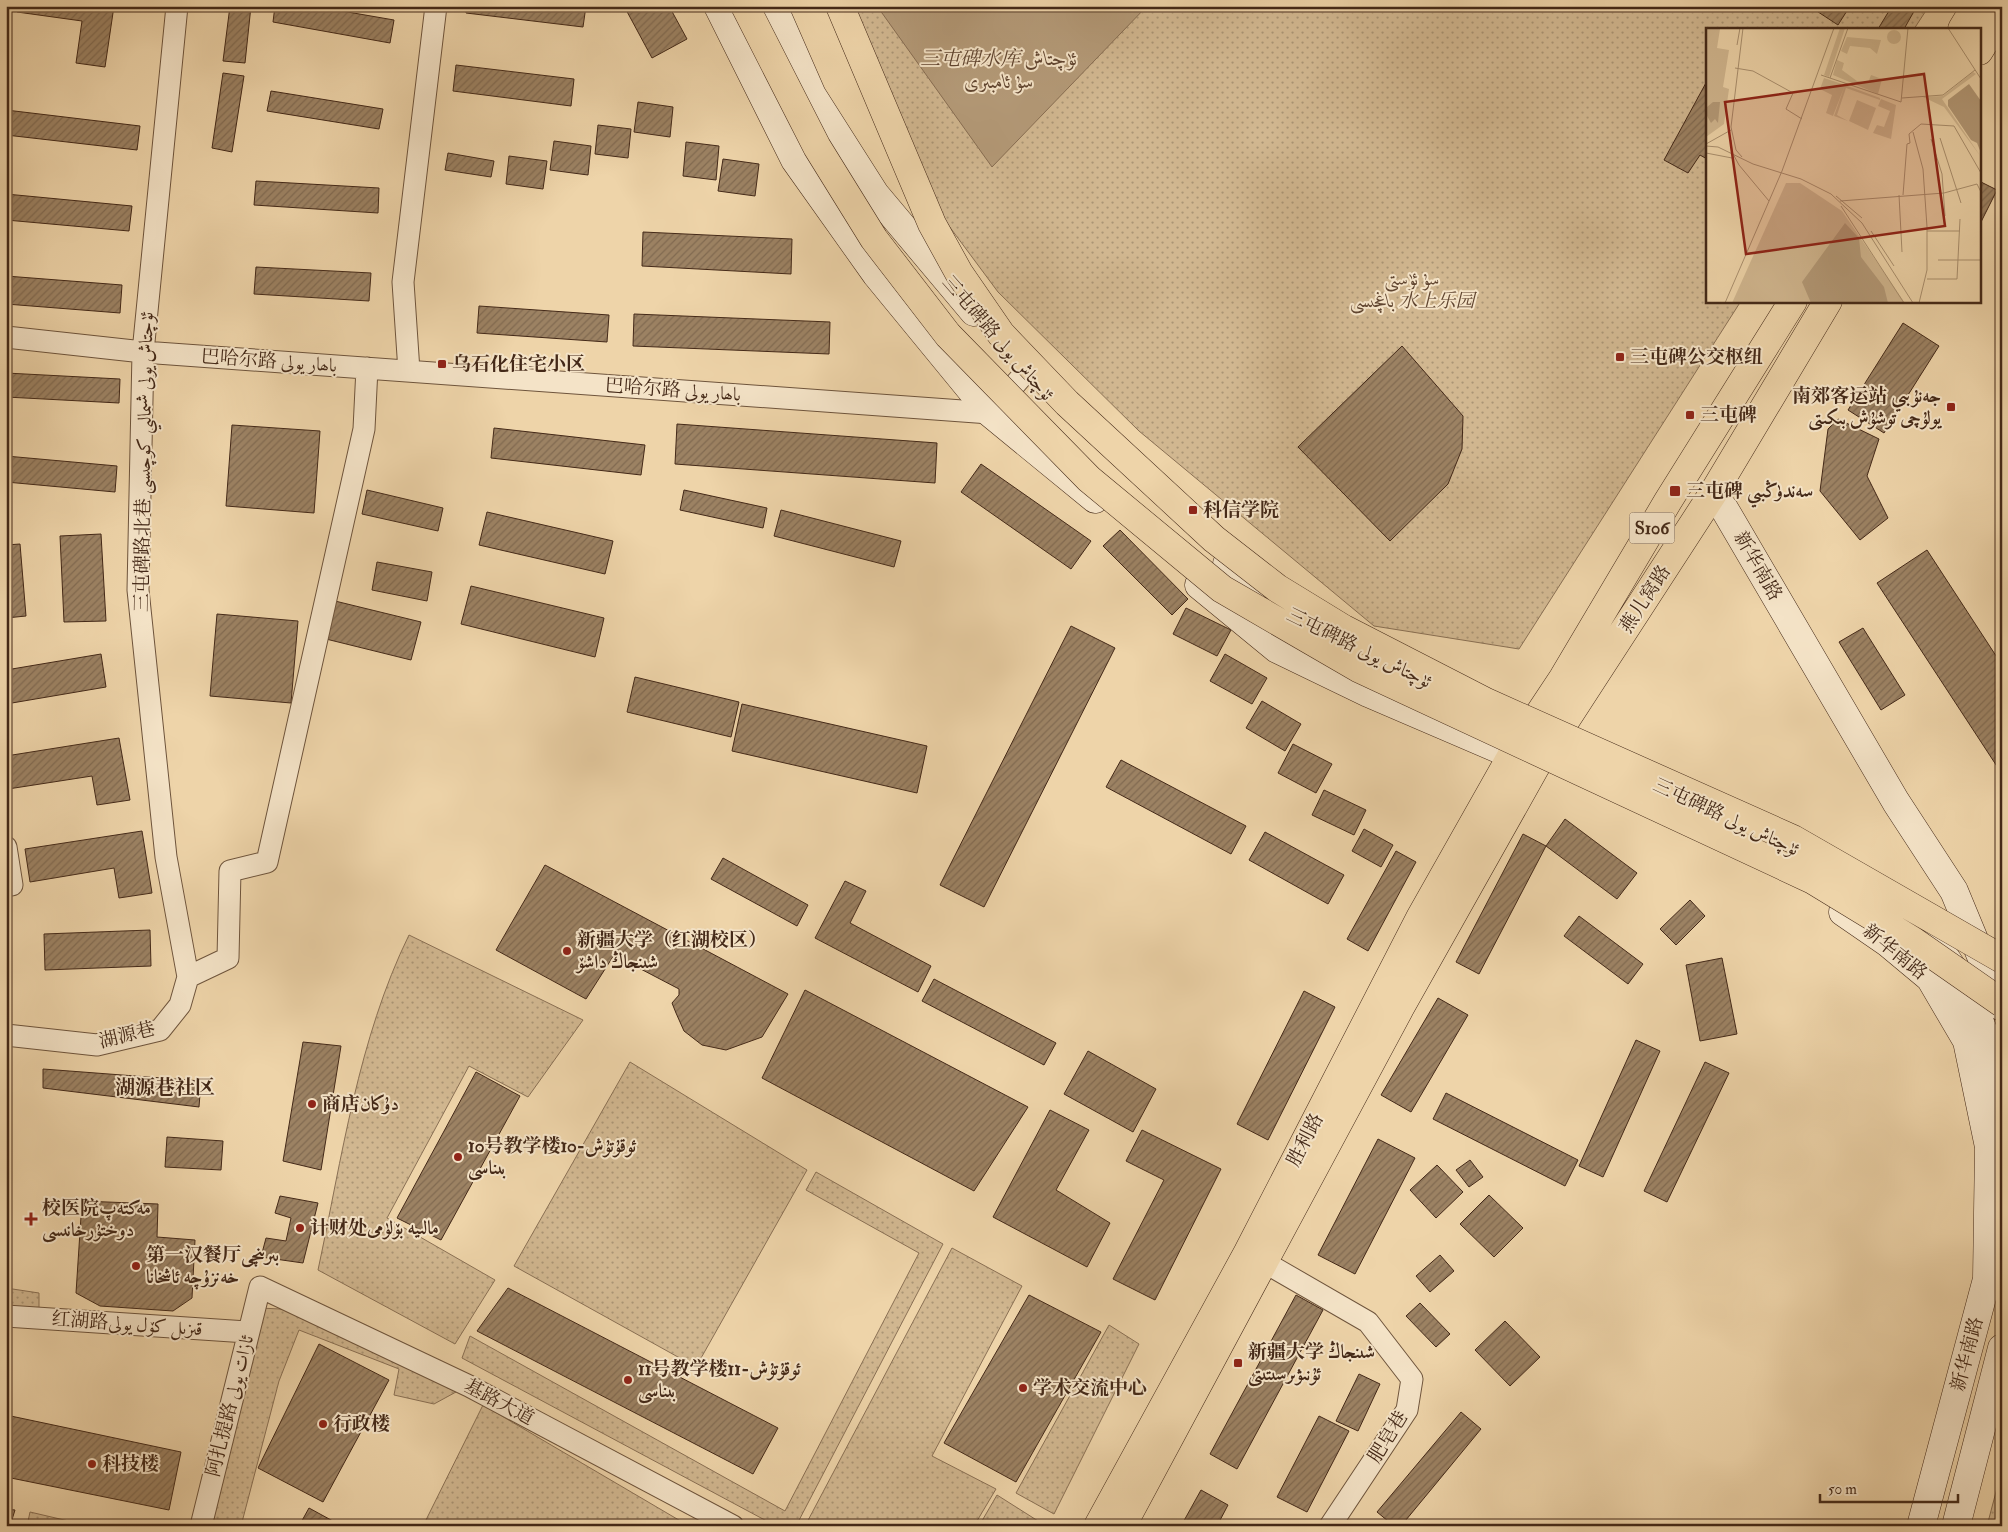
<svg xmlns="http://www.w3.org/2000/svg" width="2008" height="1532" font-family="'IM FELL Double Pica',Amiri,'Noto Serif SC',serif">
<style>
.green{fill:url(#green-dots);stroke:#8a7054}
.water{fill:#b49a78;stroke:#876d52}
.building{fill:url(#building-hatch);stroke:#442918}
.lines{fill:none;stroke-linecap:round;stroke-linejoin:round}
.minor-casing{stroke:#6e543c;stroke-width:23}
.secondary-casing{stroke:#442918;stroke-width:29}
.primary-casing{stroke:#442918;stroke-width:29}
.minor{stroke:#f4e3c7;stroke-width:21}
.secondary{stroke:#f4e3c7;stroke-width:28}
.primary{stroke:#eed4a9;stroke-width:28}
.trunk-bridge-casing{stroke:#442918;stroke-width:29;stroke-linecap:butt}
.trunk-bridge{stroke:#eed4a9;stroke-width:28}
.poi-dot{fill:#8f2418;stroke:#f4e3c7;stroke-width:2}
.labels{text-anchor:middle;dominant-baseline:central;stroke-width:4;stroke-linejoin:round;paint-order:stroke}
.shield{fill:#f4e3c7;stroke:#79614c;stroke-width:1}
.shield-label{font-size:18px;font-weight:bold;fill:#442918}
.park-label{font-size:19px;font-style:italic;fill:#604530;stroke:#f4e3c7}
.street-label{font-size:19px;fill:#442918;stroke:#f4e3c7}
.poi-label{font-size:19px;font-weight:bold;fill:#442918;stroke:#f4e3c7;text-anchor:start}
.water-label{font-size:20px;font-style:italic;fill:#604530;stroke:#f4e3c7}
.neighbourhood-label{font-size:20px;font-weight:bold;fill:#442918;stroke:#f4e3c7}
.inset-road{fill:none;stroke:#aa906f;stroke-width:1}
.view{fill:#8f2418;fill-opacity:0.15;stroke:#8f2418;stroke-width:2.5}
.inset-edge{fill:none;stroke:#442918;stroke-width:2.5}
</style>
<defs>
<pattern id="green-dots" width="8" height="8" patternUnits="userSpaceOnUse" patternTransform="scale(1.25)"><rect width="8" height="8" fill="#d1b790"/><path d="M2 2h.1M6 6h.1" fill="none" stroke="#ab9575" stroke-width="1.8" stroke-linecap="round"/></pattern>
<pattern id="building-hatch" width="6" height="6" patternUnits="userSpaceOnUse" patternTransform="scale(1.25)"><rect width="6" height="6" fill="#9c8263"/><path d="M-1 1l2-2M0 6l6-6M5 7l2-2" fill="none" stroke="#816a51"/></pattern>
</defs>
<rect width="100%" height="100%" fill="#eed4a9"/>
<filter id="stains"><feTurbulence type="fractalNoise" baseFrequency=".004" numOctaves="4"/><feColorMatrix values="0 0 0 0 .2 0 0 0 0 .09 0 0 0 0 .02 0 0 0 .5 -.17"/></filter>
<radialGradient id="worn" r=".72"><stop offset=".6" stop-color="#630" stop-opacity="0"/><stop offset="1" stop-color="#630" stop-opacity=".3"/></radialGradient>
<path class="green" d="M829,6H1929L1914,29H1707V301H1741L1519,649L1374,626L1139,431L998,292L897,156Z
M409,935L583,1020L528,1097L469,1066L387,1218L495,1280L455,1344L318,1270C342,1158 358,1039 409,935Z
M630,1062L807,1170L696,1367L514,1266Z
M816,1172L943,1244L796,1526H776L462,1358L470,1336L785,1511L919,1253L806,1190Z
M952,1248L1022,1286L932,1456L996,1489L974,1526H805Z
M6,1288L39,1293V1313L6,1309Z
M260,1308L300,1310L456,1392L434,1404L394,1395L399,1369L299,1330L279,1381L241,1526H204Z
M1109,1325L1139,1344L1054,1514L1016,1493Z
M483,1405L689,1526H423Z
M2002,1469V1526H1987Z
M997,1495L1046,1526H979Z
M30,1512L90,1526H27Z"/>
<path class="water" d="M877,6H1147L992,167Z"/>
<path class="building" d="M18,6H114L105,67L76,63L82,21L17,12Z
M230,6H251L245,63L223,61Z
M275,6H313L394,20L390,43L273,22Z
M466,6H586L583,27L466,13Z
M624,6H669L687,39L652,58Z
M1809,6H1850L1838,25Z
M1892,6H1917L1904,29H1878Z
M456,65L574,79L571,106L453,91Z
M223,73L244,76L232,152L212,148Z
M1707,81V159L1700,155L1688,173L1664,160Z
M271,91L383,109L379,129L267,111Z
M638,102L673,107L670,137L634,132Z
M6,110L140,126L137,150L6,135Z
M598,125L631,129L628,158L595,154Z
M554,141L591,146L588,175L550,170Z
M686,142L719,146L716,180L683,176Z
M448,153L494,161L491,177L445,170Z
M509,156L547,161L543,189L506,184Z
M723,159L759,164L755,196L718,191Z
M256,181L379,188L378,213L254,205Z
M1979,181L1997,190L1979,226Z
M6,194L132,206L129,231L6,220Z
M643,232L792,239L791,274L642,266Z
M256,267L371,273L369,301L254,294Z
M6,276L122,285L120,313L6,304Z
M479,306L609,315L607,342L477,333Z
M634,314L830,322L829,354L633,346Z
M1903,323L1939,346L1884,433L1848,410Z
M1402,346L1463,416L1462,449L1448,484L1390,541L1298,447Z
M6,373L120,379L119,403L6,397Z
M1838,419L1879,439L1867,476L1888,518L1860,540L1820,491L1828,429Z
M677,424L937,443L935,483L675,464Z
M232,425L320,431L314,513L226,506Z
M494,428L645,445L641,475L491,458Z
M6,456L117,466L115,492L6,482Z
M981,464L1091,541L1071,569L961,492Z
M367,490L443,508L438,531L362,514Z
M684,490L767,508L763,528L680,510Z
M781,510L901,541L894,567L774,536Z
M487,512L613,541L605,574L479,545Z
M1120,530L1188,599L1172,615L1103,546Z
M101,534L106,621L64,622L60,536Z
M20,544L26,616L6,618V545Z
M1927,550L2002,665V774L1877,583Z
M377,562L432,572L427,601L372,590Z
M471,586L604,618L595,657L461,624Z
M335,601L421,622L411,660L326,639Z
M1186,608L1231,630L1217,656L1173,634Z
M217,614L298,621L291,703L210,696Z
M1071,626L1115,648L984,907L940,885Z
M1863,628L1905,695L1881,710L1839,642Z
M101,654L106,687L6,704V670Z
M1225,654L1267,678L1252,704L1210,681Z
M635,677L739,702L731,737L627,712Z
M1262,701L1301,724L1285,751L1246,728Z
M742,704L927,746L917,793L732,751Z
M119,738L130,800L97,805L92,776L8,789L6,756Z
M1293,744L1332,764L1316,793L1278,773Z
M1121,760L1246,826L1231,854L1106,787Z
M1324,790L1366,810L1354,835L1312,815Z
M1565,819L1637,873L1617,899L1546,846Z
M1364,829L1393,845L1381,867L1352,851Z
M142,831L152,893L119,898L114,868L30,882L25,849Z
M1265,832L1344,875L1328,904L1249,860Z
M1523,834L1546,846L1479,974L1456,962Z
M1396,851L1416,862L1368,951L1347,939Z
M723,858L808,905L797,926L711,879Z
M545,865L788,994L762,1037L726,1050L702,1045L684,1031L676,1013L672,1003L679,995V989L614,955L586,999L496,950Z
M845,881L866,891L850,923L931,966L918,992L815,938Z
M1690,900L1705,916L1676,945L1660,929Z
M1579,916L1643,964L1628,984L1564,936Z
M150,930L151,966L45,970L44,934Z
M1722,958L1737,1034L1700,1041L1686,965Z
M934,979L1056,1043L1044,1065L922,1001Z
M805,990L1028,1107L974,1191L762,1078Z
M1304,991L1335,1007L1268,1140L1237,1124Z
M1438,998L1468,1015L1411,1112L1381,1095Z
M1636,1040L1660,1051L1603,1177L1579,1166Z
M303,1042L341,1046L321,1170L283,1161Z
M1088,1051L1156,1089L1133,1132L1064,1094Z
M1705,1062L1729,1073L1667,1202L1644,1191Z
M43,1069L201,1081L199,1107L43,1088Z
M476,1072L520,1096L441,1240L397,1218Z
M1446,1093L1578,1160L1565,1186L1433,1119Z
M1050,1110L1089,1130L1056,1190L1110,1223L1087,1267L993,1217Z
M1142,1130L1221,1169L1155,1300L1113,1279L1164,1180L1126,1161Z
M167,1137L223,1141L221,1170L165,1167Z
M1378,1139L1415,1158L1355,1274L1318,1255Z
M1470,1160L1483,1177L1469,1187L1456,1170Z
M1437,1165L1463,1192L1436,1218L1410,1190Z
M1489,1195L1523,1228L1494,1257L1460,1224Z
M280,1196L318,1203L303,1263L261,1257L266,1238L286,1241L291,1218L275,1213Z
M82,1201L158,1204L157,1237L195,1240L192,1298L173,1311L100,1306L76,1293Z
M1440,1255L1454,1271L1430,1292L1416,1276Z
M508,1288L778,1428L753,1474L477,1331Z
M1029,1295L1101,1332L1016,1482L944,1443Z
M1296,1295L1323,1310L1237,1469L1210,1454Z
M1420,1303L1450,1334L1436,1347L1406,1316Z
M1505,1321L1540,1357L1510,1386L1475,1350Z
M319,1344L389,1380L323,1502L258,1468Z
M1359,1374L1380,1384L1358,1431L1336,1421Z
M1461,1412L1481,1429L1401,1526H1394L1377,1512Z
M6,1415L181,1452L169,1510L6,1477Z
M1319,1416L1349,1431L1307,1512L1277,1497Z
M1201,1490L1228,1505L1217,1526H1181Z
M309,1508L342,1526H299Z
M6,1509L15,1510L10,1526H6Z"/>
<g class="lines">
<defs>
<path id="minor" d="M6,337L143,352L990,413L1024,374
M409,371L403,282L436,6
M6,847L12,885
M188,977L228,958L230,871L267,862L364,429L367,368
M6,1035L97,1045L160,1030L180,1005L188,977L166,857L138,590L143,352L177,6
M1264,1262L1368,1322L1412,1379L1407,1410L1330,1526
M6,1316L247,1332
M201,1526L260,1287L469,1386L733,1526"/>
<path id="secondary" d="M718,6L795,160L876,274L990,413L1095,499
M773,6L812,95L875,194L974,312
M1712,495L1725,510L1896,802L1954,891L2002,1007
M1227,564L1285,615L1299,621
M1199,585L1277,649L1368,693L1508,753
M1871,895C1888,906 1918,925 1930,938C1966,978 1995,1049 2002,1102
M1843,912L1888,943L1930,978L1967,1041L1989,1147L1987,1279L1921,1526
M1956,1526L2002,1348"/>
<path id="primary" d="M1962,29L1976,6
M1979,51L2002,14
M1098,1526L1248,1252L1420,918L1512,755L1563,678L1668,501L1793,301
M1122,1526L1400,1008L1536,766L1712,495L1828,301"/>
</defs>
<use href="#minor" class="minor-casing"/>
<use href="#secondary" class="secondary-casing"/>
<use href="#primary" class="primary-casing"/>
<use href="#minor" class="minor"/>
<use href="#secondary" class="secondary"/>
<use href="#primary" class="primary"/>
<defs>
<path id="trunk-bridge" d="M745,6L817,147L874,239L948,335L1089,479L1222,589L1358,668L1813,880L1913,941L2002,1003
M840,6L932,224L959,273L1001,334L1067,403L1214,539L1277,588L1344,629L1484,701L1793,839L2002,959"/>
</defs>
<use href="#trunk-bridge" class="trunk-bridge-casing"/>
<use href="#trunk-bridge" class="trunk-bridge"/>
</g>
<g class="poi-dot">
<rect x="1615" y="352" width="10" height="10" rx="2.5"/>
<rect x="437" y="359" width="10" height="10" rx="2.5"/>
<rect x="1946" y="402" width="10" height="10" rx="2.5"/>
<rect x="1685" y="410" width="10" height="10" rx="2.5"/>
<rect x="1669" y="485" width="12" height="12" rx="2.5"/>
<rect x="1188" y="505" width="10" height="10" rx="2.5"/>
<circle cx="567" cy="951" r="5"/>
<circle cx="312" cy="1104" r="5"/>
<circle cx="458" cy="1157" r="5"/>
<path d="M28.5 1211.5h5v5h5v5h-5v5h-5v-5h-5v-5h5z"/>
<circle cx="300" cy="1228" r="5"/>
<circle cx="136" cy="1266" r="5"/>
<rect x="1233" y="1358" width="10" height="10" rx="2.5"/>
<circle cx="628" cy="1380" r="5"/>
<circle cx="1023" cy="1388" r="5"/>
<circle cx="323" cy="1424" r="5"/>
<circle cx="92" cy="1464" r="5"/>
</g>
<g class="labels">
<rect class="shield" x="1629.5" y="512.5" width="45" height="31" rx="4"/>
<g class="shield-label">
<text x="1652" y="528">S106</text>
</g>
<g class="park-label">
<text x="1412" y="279">سۇ ئۈستى<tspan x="1412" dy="22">باغچىسى 水上乐园</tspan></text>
</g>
<g class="street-label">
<text transform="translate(998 338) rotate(49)">三屯碑路 ئۈچتاش يولى</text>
<text transform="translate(269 361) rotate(4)">巴哈尔路 باھار يولى</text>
<text transform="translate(673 390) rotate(4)">巴哈尔路 باھار يولى</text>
<text transform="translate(144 462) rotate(-89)">三屯碑路北巷 ئۈچتاش يولى شىمالىي كوچىسى</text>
<text transform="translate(1758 566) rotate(60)">新华南路</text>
<text transform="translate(1645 599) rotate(-57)">燕儿窝路</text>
<text transform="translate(1359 648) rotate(26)">三屯碑路 ئۈچتاش يولى</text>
<text transform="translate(1726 817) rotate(25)">三屯碑路 ئۈچتاش يولى</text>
<text transform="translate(1895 952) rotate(39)">新华南路</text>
<text transform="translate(127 1035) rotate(-14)">湖源巷</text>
<text transform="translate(1305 1140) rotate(-63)">胜利路</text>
<text transform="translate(127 1324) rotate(4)">红湖路قىزىل كۆل يولى</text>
<text transform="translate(1967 1354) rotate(-75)">新华南路</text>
<text transform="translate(499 1402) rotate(28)">基路大道</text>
<text transform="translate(230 1406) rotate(-76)">阿扎提路 ئازات يولى</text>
<text transform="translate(1388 1437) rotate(-58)">肥皂巷</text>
</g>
<g class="poi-label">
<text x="1630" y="357">三屯碑公交枢纽</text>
<text x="452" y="364">乌石化住宅小区</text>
<text x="1941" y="396" text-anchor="end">南郊客运站 جەنۇبىي<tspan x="1941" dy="22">يولۇچى توشۇش بىكىتى</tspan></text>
<text x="1700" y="415">三屯碑</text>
<text x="1686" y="491">三屯碑 سەندۈڭبىي</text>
<text x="1203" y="510">科信学院</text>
<text x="577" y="940">新疆大学（红湖校区）<tspan x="577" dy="22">شىنجاڭ داشۆ</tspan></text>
<text x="322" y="1104">商店دۇكان</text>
<text x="468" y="1146">10号教学楼10-ئوقۇتۇش<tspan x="468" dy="22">بىناسى</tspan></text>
<text x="42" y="1208">校医院مەكتەپ<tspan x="42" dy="22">دوختۇرخانىسى</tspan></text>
<text x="310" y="1228">计财处مالىيە بۆلۈمى</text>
<text x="146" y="1255">第一汉餐厅بىرىنچى<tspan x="146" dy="22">خەنزۇچە ئاشخانا</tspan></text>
<text x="1248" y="1352">新疆大学 شىنجاڭ<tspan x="1248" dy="22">ئۇنىۋىرسىتىتى</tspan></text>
<text x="638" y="1369">11号教学楼11-ئوقۇتۇش<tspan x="638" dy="22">بىناسى</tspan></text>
<text x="1033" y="1388">学术交流中心</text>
<text x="333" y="1424">行政楼</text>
<text x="102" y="1464">科技楼</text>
</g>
<g class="water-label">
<text x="999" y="58">三屯碑水库 ئۈچتاش<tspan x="999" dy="23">سۇ ئامبىرى</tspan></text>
</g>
<g class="neighbourhood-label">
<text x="165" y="1087">湖源巷社区</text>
</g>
</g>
<g transform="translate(1706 28)">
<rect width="275" height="275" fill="#eed4a9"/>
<path d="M0,0H21L14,1L11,20L23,22L17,59L23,61L18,96L0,109ZM134,0H139L123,49L118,47ZM181 9a7 7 0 1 1 14 0a7 7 0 1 1-14 0ZM141,9L175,12L171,26L164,20L144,18L141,26L135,23ZM131,32L138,35L136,42L151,53L162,55L165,47L176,51L172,66L127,47ZM267,44L270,46L236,71L275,129L238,79L217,69L237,68ZM118,50L139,57L127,88L120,85L126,67L114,61ZM139,57L174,70V72L140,60L131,87L142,93L128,88ZM175,71L190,77L185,111L167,105L171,97L178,99L184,83L172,78ZM151,72L170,80L162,102L143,93ZM80,155H94L136,183L199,275H26Z" fill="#d1b790"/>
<path d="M263,56L275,73V125L271,115L265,112L242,78V72ZM14,74L12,95L9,91L5,95L1,88V79L7,74ZM139,195L153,210L155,229L178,259L182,275H105L96,254Z" fill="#b49a78"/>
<path class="inset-road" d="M242,0L275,51M31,17L34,0M29,40L47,43L87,65L80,81L96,91M115,47L195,74L202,0M124,50L142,0M196,70L237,67L269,42M207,104L217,141L221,199V242L213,275M234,110L255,175M225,111L236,146L239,188M25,112L26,124L33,137L63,173M0,116L25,102M0,118L12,119L47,136L95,151L125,166L156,195L207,275M0,125L26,130M36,129L30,122L25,99L37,0M193,167L196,224M197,167L201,116L204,115L203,106L215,96L248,98L275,145M130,168L156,190M134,173L238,165L271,156L275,164M135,178L198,275M165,203L188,238M221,203H254M232,232H275M221,251H251L254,191M19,275L76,143L128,0"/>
<path class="view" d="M218,46L239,198L40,226L19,74Z"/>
<rect width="275" height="275" class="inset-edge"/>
</g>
<rect width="2008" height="1532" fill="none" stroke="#eed4a9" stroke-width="25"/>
<rect x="8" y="8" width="1993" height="1517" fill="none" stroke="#442918" stroke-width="2.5"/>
<rect x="12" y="12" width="1983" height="1507" fill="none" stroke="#442918"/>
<path d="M1820 1494v8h138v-8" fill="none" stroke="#442918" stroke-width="2.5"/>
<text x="1828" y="1494" font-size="15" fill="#442918" stroke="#f4e3c7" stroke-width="4" paint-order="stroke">50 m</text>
<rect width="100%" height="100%" filter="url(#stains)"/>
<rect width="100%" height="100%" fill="url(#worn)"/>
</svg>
